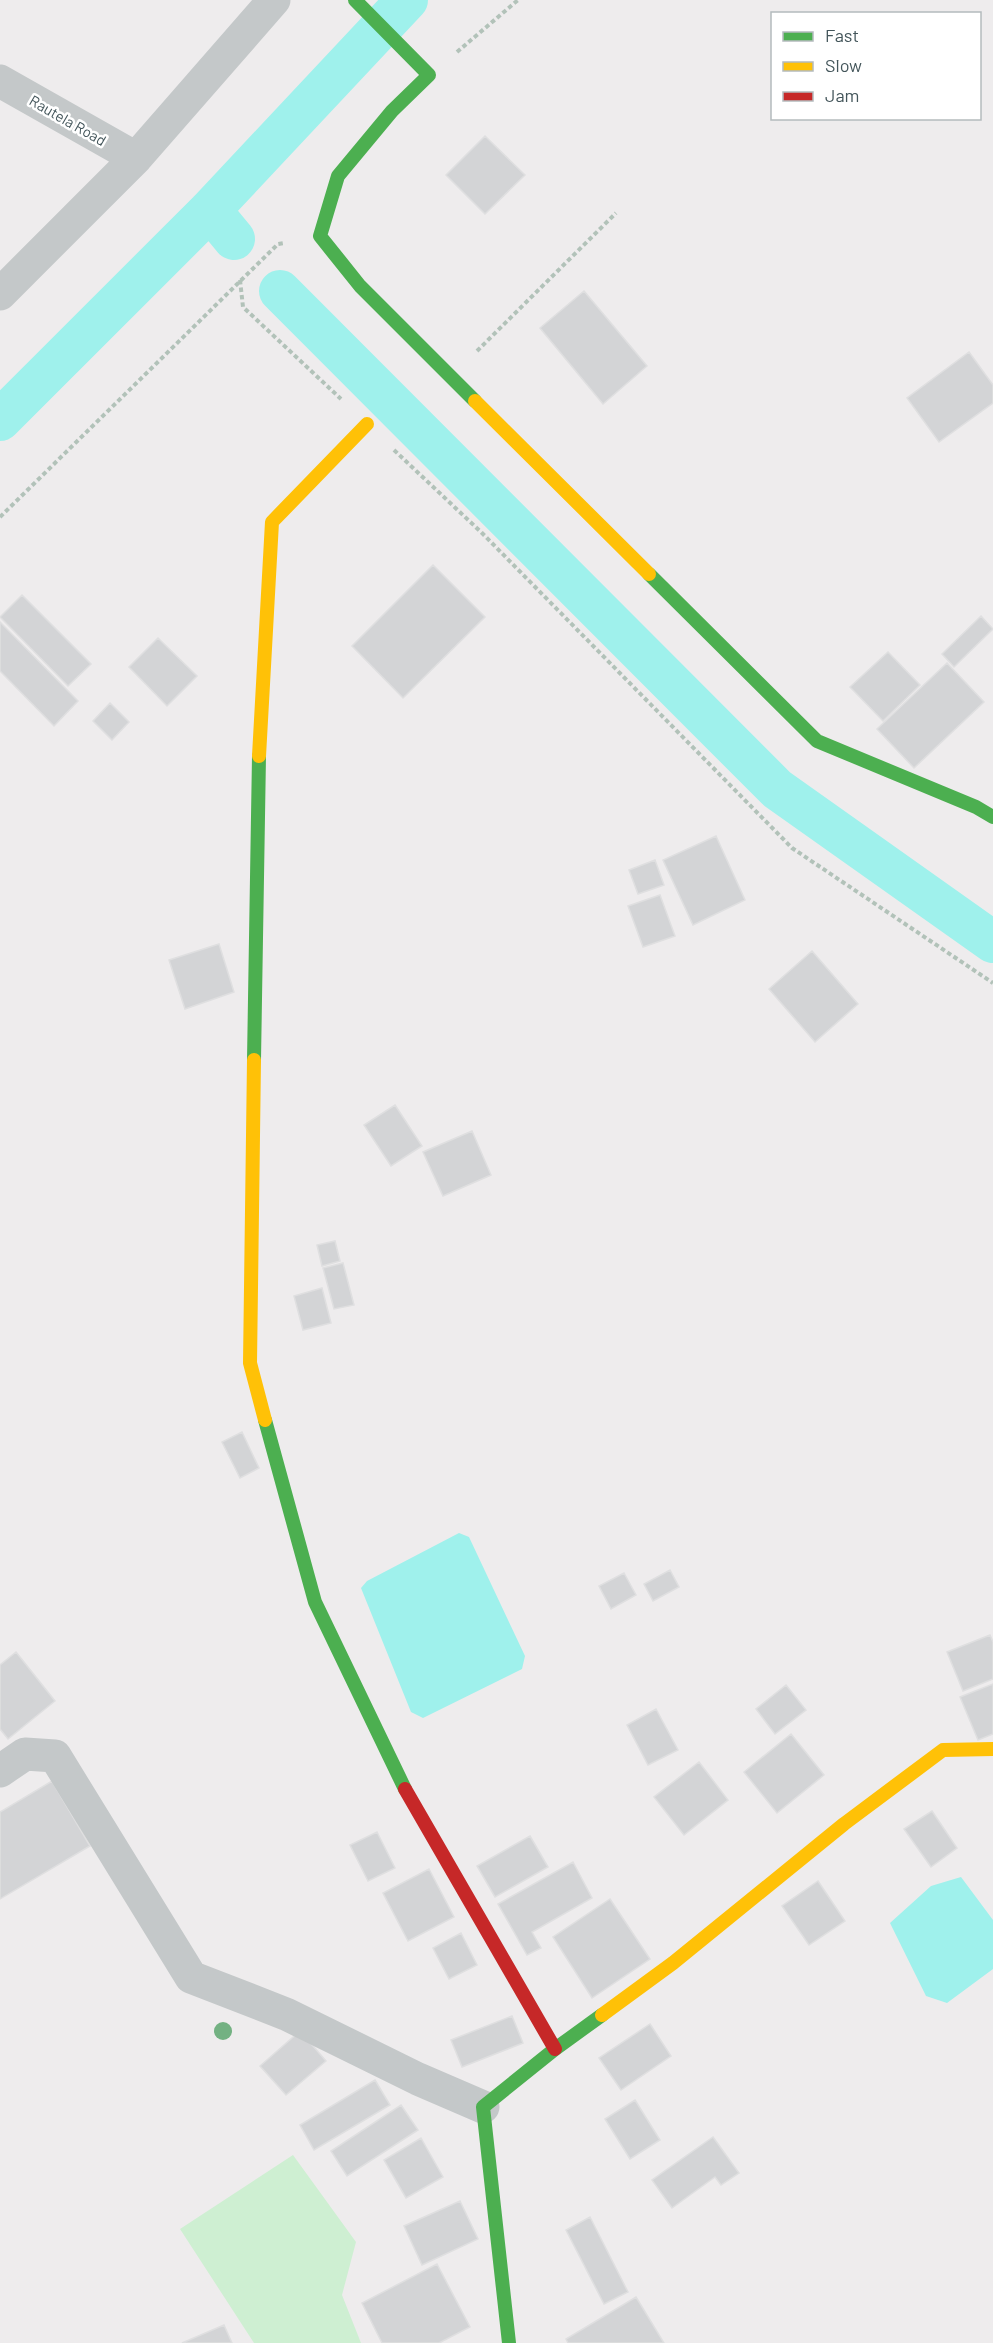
<svg xmlns="http://www.w3.org/2000/svg" width="993" height="2343" font-family="Barlow,sans-serif">
<style>
.green{fill:#ceefd2}
.water{fill:#9ff1ec}
.lines{fill:none;stroke-linecap:round;stroke-linejoin:round}
.canal{stroke:#9ff1ec;stroke-width:42}
.building{fill:#d3d4d6;stroke:#dfdfe0;stroke-width:1.5}
.path{stroke:#b2c2b9;stroke-width:4;stroke-dasharray:4.5 3;stroke-linecap:butt}
.street{stroke:#c4c8c9;stroke-width:33}
.fast{stroke:#4caf50;stroke-width:14}
.slow{stroke:#ffc107;stroke-width:14}
.jam{stroke:#c62828;stroke-width:14}
.tree{fill:#73b182}
.labels{text-anchor:middle;dominant-baseline:central;stroke-width:5;stroke-linejoin:round;paint-order:stroke}
.street-label{font-size:15px;fill:#43555a;stroke:#fff}
</style>
<rect width="100%" height="100%" fill="#eeeced"/>
<path class="green" d="M293,2155L356,2242L342,2295L361,2343H254L180,2229Z"/>
<path class="water" d="M459,1533L469,1537L525,1656L522,1669L423,1718L411,1712L361,1588L367,1581Z
M961,1877L993,1920V1969L947,2003L926,1996L890,1923L931,1886Z"/>
<g class="lines">
<path class="canal" d="M210,210L234,239
M280,291L777,789L993,942
M0,420L210,210L407,0"/>
</g>
<path class="building" d="M485,136L525,175L485,214L446,175Z
M584,291L647,366L603,404L540,328Z
M969,352L993,385V403L939,442L907,398Z
M433,565L485,617L403,698L352,646Z
M22,595L91,664L68,686L0,617Z
M981,616L993,629L954,667L942,654Z
M0,622L78,701L54,726L0,671Z
M158,638L197,676L167,706L129,667Z
M888,652L920,685L883,721L850,687Z
M947,663L984,702L914,768L877,729Z
M110,703L129,722L112,740L93,721Z
M716,836L745,900L693,925L663,860Z
M655,860L664,885L638,894L629,870Z
M660,895L675,936L643,947L628,906Z
M219,944L234,992L185,1009L169,960Z
M812,951L858,1004L815,1042L769,989Z
M395,1105L422,1146L391,1166L364,1125Z
M472,1131L491,1175L443,1196L423,1152Z
M335,1241L340,1261L322,1266L317,1245Z
M343,1263L354,1305L334,1309L323,1268Z
M322,1288L331,1323L303,1330L294,1296Z
M242,1432L259,1468L240,1478L222,1442Z
M670,1570L679,1587L653,1601L644,1584Z
M624,1573L636,1595L611,1609L599,1586Z
M990,1635L993,1642V1679L963,1691L947,1652Z
M16,1652L55,1701L8,1739L0,1729V1665Z
M993,1684V1734L978,1740L960,1697Z
M786,1685L806,1710L775,1734L756,1709Z
M656,1709L678,1750L648,1765L627,1725Z
M791,1734L824,1775L777,1813L744,1772Z
M699,1762L728,1800L684,1835L654,1797Z
M52,1781L90,1846L0,1899V1812Z
M932,1811L957,1848L931,1867L904,1829Z
M377,1832L395,1868L368,1881L350,1845Z
M530,1836L548,1867L495,1897L477,1866Z
M573,1862L592,1898L532,1932L541,1948L527,1955L498,1904Z
M429,1869L454,1917L408,1941L383,1893Z
M818,1881L845,1921L809,1945L782,1906Z
M610,1899L650,1959L592,1998L553,1937Z
M461,1933L477,1965L449,1979L433,1948Z
M512,2016L523,2043L462,2067L451,2040Z
M650,2024L671,2056L621,2090L599,2058Z
M300,2031L326,2061L286,2095L260,2066Z
M375,2080L390,2105L314,2150L300,2125Z
M635,2100L660,2140L630,2159L605,2119Z
M401,2105L418,2130L347,2176L331,2151Z
M713,2137L739,2173L721,2185L715,2177L672,2208L652,2180Z
M421,2138L443,2177L406,2198L384,2160Z
M460,2201L478,2239L422,2265L404,2226Z
M590,2217L628,2292L604,2304L566,2230Z
M437,2264L470,2327L439,2343H382L362,2303Z
M636,2297L664,2343H568L566,2339Z
M224,2325L232,2343H182Z"/>
<g class="lines">
<path class="path" d="M457,52L518,0
M240,280L243,307L341,399
M477,351L616,213
M394,450L482,533L792,848L993,983
M0,517L278,244L284,243"/>
<path class="street" d="M0,81L136,158
M0,294L136,158L274,0
M0,1771L25,1754L55,1756L191,1977L286,2014L418,2079L483,2107"/>
<path class="fast" d="M355,0L429,75L392,111L338,176L320,236L360,286L475,401
M649,574L817,741L976,807L993,817
M254,1060L259,756
M265,1420L315,1602L405,1789
M509,2343L483,2107L555,2049L602,2015"/>
<path class="slow" d="M475,401L649,574
M259,756L272,522L367,424
M254,1060L250,1363L265,1420
M602,2015L673,1963L844,1824L943,1750L993,1749"/>
<path class="jam" d="M405,1789L555,2049"/>
</g>
<circle class="tree" cx="223" cy="2031" r="9"/>
<g class="labels">
<g class="street-label">
<text transform="translate(68 120) rotate(30)">Rautela Road</text>
</g>
</g>
<rect x="771" y="12" width="210" height="108" fill="#ffffff" stroke="#b4bbbd" stroke-width="1.5"/>
<rect x="783" y="32" width="30" height="9" fill="#4caf50" stroke="#b4bbbd" stroke-width="1.5"/>
<text x="825" y="42" font-size="18" fill="#43555a">Fast</text>
<rect x="783" y="62" width="30" height="9" fill="#ffc107" stroke="#b4bbbd" stroke-width="1.5"/>
<text x="825" y="72" font-size="18" fill="#43555a">Slow</text>
<rect x="783" y="92" width="30" height="9" fill="#c62828" stroke="#b4bbbd" stroke-width="1.5"/>
<text x="825" y="102" font-size="18" fill="#43555a">Jam</text>
</svg>
